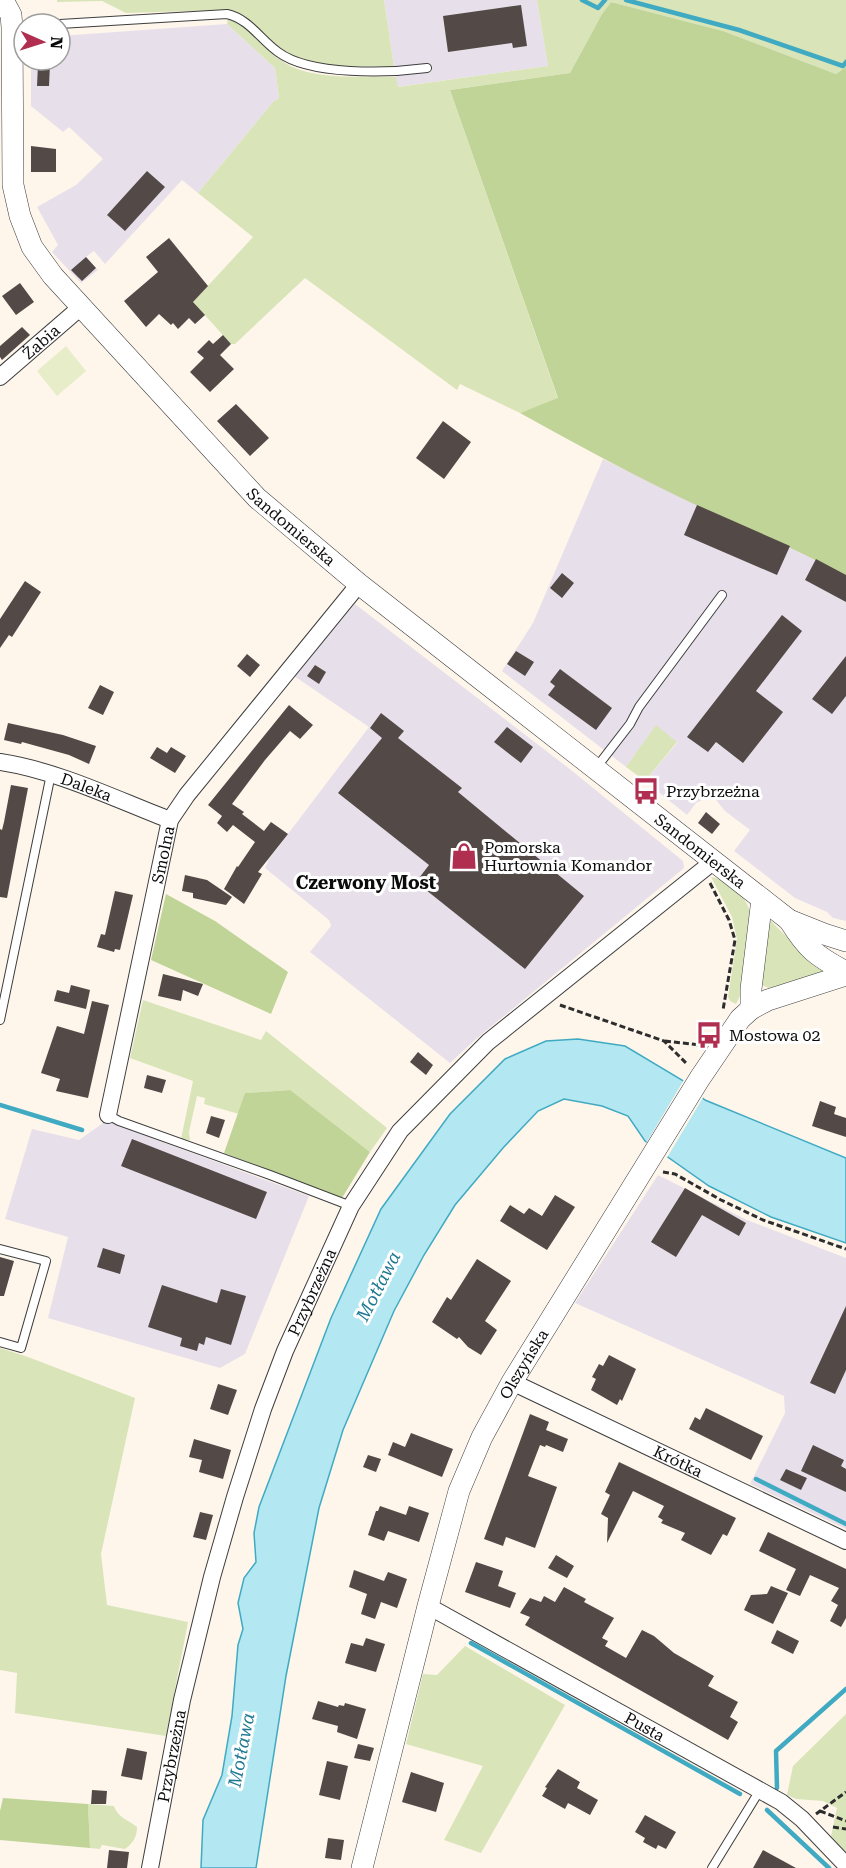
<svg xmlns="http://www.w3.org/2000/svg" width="846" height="1868" font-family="'Roboto Serif',serif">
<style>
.industrial{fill:#e7e0ea}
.green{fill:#d9e5b8}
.forest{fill:#c0d498}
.pitch{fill:#e8edc9}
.water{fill:#b3e7f1;stroke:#40aac3;stroke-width:1.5}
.pier{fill:#fef6eb}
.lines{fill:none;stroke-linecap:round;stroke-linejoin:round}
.stream{stroke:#40aac3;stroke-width:4.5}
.building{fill:#534a48}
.service-casing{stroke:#3e3e3e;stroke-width:10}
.minor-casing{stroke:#3e3e3e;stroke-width:18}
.tertiary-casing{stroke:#3e3e3e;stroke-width:22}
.path{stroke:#2d2d2d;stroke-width:3;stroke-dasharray:6 3;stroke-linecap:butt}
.service{stroke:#fff;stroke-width:8}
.minor{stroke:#fff;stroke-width:16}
.tertiary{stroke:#fff;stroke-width:21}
.labels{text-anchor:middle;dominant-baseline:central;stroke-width:6;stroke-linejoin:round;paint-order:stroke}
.street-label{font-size:16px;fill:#0b0b0b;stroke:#fff}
.poi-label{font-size:16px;fill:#0b0b0b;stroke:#fff;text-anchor:start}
.neighbourhood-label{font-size:18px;font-weight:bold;fill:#0b0b0b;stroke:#fff}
.water-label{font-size:18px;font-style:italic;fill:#1f7993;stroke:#fff}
</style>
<rect width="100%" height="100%" fill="#fef6eb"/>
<path class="industrial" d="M384,0H537L548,66L397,87Z
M227,24L275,68L279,98L273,102L198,193L182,180L105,264L94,251L86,257L98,270L81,283L52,252L58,245L37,207L76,185L103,159L69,127L63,132L31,106V60H60V36Z
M603,459L697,505L790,546L846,576V921L833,918L827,912L795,898L734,851L750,830L725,811L712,795L696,803L687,815L645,781L677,743L656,726L626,767L502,671L533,623Z
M355,604L571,770L683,861L684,868L476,1039L450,1063L310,952L331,926L329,920L265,868L269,859L369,727L294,676Z
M106,1121L309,1196L245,1354L220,1368L48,1318L68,1237L5,1219L32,1129L79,1140Z
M658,1175L747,1220L846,1258V1529L750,1484L785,1413L784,1396L575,1303Z"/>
<path class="green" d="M57,0H384L394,67C358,65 315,70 284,50C263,37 253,17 228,10L126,13L102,1L57,2Z
M537,0H846V67L836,74L723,31L611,2L602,14L570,73L450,90L558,399L520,413L460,384L457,390L305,278L235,344H231L193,302L253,237L198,193L273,102L279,98L275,68L227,24L228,17C252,28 262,48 282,61C310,81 362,76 396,77L398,87L548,66Z
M656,725L677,742L645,781L626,767Z
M711,877C720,878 724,882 732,887C758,907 751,925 748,954C746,971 745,989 736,1004L730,1001L728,997L737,939L732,917Z
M771,921L803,953L827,968L826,974L769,988L760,984L768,925Z
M143,1000L261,1040L266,1031L387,1128L370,1152L289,1090L245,1093L239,1114L204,1104L205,1098L197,1096L189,1132L190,1140L181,1139L193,1081L130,1058Z
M0,1348L28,1357L135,1398L101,1554L107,1605L188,1622L166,1736L15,1713L17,1673L0,1670Z
M465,1646L565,1705L481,1853L444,1840L483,1766L406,1744L423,1674L437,1675Z
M846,1714V1852L831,1836L837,1808L823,1801L796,1799L787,1795L793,1766Z
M88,1804L114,1806C118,1818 127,1819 137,1827C137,1837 133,1843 125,1849L102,1845L100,1849L90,1848Z"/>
<path class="forest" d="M611,2L723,31L836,74L846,67V576C797,549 746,528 696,505C636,477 578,445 520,413L558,398L450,90L570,73L602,14Z
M166,894L215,921L288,972L271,1014L151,960Z
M290,1090L370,1152L342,1198L224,1153L245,1093Z
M3,1798L88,1804L90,1848L0,1840V1811Z"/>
<path class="pitch" d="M66,346L86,371L57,396L37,371Z"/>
<path class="water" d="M578,1039L625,1046L682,1080L705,1100L846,1158V1243L771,1217L709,1186L645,1141L628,1116L602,1106L564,1099L538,1111L503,1148L455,1205L424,1255L394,1311L343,1430L319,1508L286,1676L256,1868H201L203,1820L222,1775L232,1716L238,1645L243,1629L238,1603L244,1578L256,1562L254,1533L259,1507L331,1318L381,1209L450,1114L505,1059L546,1041Z"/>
<path class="pier" d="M685,1078L704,1096L665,1161L645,1145Z"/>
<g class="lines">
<path class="stream" d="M582,0L598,8L605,0
M626,0L739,30L843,66L846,62
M0,1105L82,1130
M756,1479L846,1524
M471,1643L740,1794
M777,1788L776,1751L846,1689
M767,1810L829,1868"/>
</g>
<path class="building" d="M521,5L527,46L513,48L512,43L448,52L443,16Z
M38,64H50L49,86H37Z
M31,146L56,149V172H31Z
M147,171L165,187L125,231L107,215Z
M169,238L208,286L193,302L205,315L195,324L189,318L178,329L173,323L171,325L159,314L146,327L124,301L158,272L146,257Z
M86,257L96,268L82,281L71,270Z
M20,283L34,302L16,315L2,296Z
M22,327L30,335L2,360L0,357V346Z
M223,335L231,344L220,355L234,369L210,392L190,372L204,358L197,352L209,340L213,344Z
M236,404L269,438L250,456L217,421Z
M443,421L471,442L444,479L416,458Z
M697,505L790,546L777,575L684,535Z
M816,559L846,575V602L805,580Z
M562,573L574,583L562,598L550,588Z
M25,581L41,592L12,637L9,635L0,648V619Z
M782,615L802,631L756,691L783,712L743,763L716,742L708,752L687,737Z
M516,651L534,662L525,676L507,664Z
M247,654L260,665L250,677L237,666Z
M846,656V696L832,714L812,699Z
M315,665L326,672L319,684L307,676Z
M560,669L612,708L596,730L548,695L555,686L550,682Z
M100,685L114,692L103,715L88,708Z
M289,705L313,725L300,739L290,731L265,760L232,804L244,812L242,814L264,831L271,822L288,834L258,872L262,874L244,904L224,889L237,866L238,867L255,842L233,825L227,832L217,823L222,816L208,805Z
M381,713L404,731L398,738L462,788L458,792L584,896L525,969L416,882L429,865L338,793L382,738L370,728Z
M8,723L63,735L96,746L89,764L69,755L22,742L21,744L4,740Z
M507,727L533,747L521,763L494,742Z
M157,747L167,753L171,747L186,756L175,773L150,758Z
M11,785L28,788L7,898L0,897V829L2,830L4,822Z
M706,812L720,824L712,834L698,823Z
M185,875L207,880L232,897L226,905L193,898V893L182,891Z
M115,891L133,895L120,950L115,949L114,952L97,947L101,934L105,935Z
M163,974L203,984L198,996L183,990L181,1001L158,996Z
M71,985L90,990L86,1009L54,1001L57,990L69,993Z
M92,1001L109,1005L88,1098L56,1091L60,1079L41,1073L57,1026L84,1034Z
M418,1052L433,1065L426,1075L410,1062Z
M147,1075L166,1080L162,1093L144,1088Z
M820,1101L836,1107L834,1114L846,1118V1137L812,1126Z
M211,1116L225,1120L219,1138L206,1133Z
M132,1139L267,1192L256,1219L121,1166Z
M685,1188L746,1223L739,1236L702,1215L676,1257L651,1242Z
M555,1195L575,1207L547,1250L500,1221L510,1205L524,1214L529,1208L542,1216Z
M103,1248L125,1255L120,1274L97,1267Z
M0,1257L14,1261L4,1296H0Z
M477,1259L511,1281L485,1321L497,1330L481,1355L468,1347L459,1337L457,1339L432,1322L447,1297L451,1300Z
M162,1285L217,1303L221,1289L246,1296L231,1345L206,1337L204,1345L199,1343L197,1351L180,1346L182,1338L148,1327Z
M846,1306V1370L835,1394L810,1383Z
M609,1355L636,1369L622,1401L620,1399L617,1405L591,1390L596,1379L592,1377L599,1364L603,1366Z
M218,1384L237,1390L228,1415L210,1409Z
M706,1408L763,1436L751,1460L689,1429L695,1417L700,1420Z
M530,1414L549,1422L546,1430L568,1439L563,1452L546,1445L545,1447L540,1445L528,1476L557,1487L535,1548L506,1537L503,1546L484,1539Z
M411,1433L453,1449L442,1477L388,1455L393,1442L405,1447Z
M194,1439L231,1450L223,1479L199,1472L202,1460L189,1457Z
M813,1445L844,1460L841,1466L846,1469V1492L801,1471Z
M368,1455L381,1459L376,1472L363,1467Z
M619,1462L736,1518L727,1536L723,1534L711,1555L681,1540L685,1533L661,1523L663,1520L658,1517L664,1506L633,1491L607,1543L608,1518L601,1514L610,1495L605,1492Z
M786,1469L807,1478L801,1490L780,1480Z
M380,1506L406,1515L409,1506L429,1513L419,1542L388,1531L384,1541L368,1535L376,1511H378Z
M200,1512L213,1515L206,1540L193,1537Z
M768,1532L846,1569V1618L841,1627L830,1621L838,1605L831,1601L839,1588L810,1575L800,1596L786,1590L796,1569L759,1551Z
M556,1555L574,1566L567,1578L548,1568Z
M476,1562L503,1571L498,1586L516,1593L510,1608L465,1592Z
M354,1570L384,1581L388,1572L407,1579L397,1608L381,1602L375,1619L361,1614L367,1594L349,1587Z
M771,1586L788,1593L773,1624L744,1610L751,1595L767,1594Z
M564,1587L586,1599L584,1602L614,1618L602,1638L608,1641L605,1646L626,1658L642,1630L654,1636L674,1653L714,1676L708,1686L738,1702L730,1717L738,1722L728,1740L525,1625L530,1617L520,1613L530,1598L541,1602L544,1596L555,1602Z
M777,1630L799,1641L793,1654L771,1643Z
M366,1638L385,1644L376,1672L345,1663L351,1643L363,1646Z
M318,1701L338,1707L339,1705L344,1706L345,1703L366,1709L357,1739L337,1732L338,1726L312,1719Z
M358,1744L374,1748L370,1761L354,1758Z
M127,1748L147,1752L142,1780L121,1776Z
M327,1761L348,1766L340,1800L319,1795Z
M558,1769L580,1782L577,1788L598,1800L590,1815L568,1803L565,1809L542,1796L547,1788L545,1787Z
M411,1772L444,1783L436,1812L402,1802Z
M92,1790L107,1791L106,1804H91Z
M645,1815L676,1832L666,1849L658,1845L656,1849L643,1842L645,1838L635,1832Z
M328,1838L344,1840L341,1860L325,1858Z
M109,1850L129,1852L127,1868H107Z
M763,1850L796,1868H753Z"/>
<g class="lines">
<defs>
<path id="service" d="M60,24L227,14C249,19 260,39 278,52C310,76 389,73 427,68
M596,768L630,724L639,707L722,595
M0,1020L51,774
M108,1115L119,1121L270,1175L351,1206
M0,1249L46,1261L21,1348L0,1342
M712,1868L760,1790"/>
<g id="minor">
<path id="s1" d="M0,377L81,307"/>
<path id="s2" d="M0,762C59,771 115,799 170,820"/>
<path id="s3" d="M108,1115L170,820L187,795L359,584"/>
<path id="s4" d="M512,1382L846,1541"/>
<path id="s5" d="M428,1606L781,1802L802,1819L846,1865"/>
<path id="s6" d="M150,1868L182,1700L212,1577L235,1497L263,1409L285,1351L351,1206L400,1131L488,1042L714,861"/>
</g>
<g id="tertiary">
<path id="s7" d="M3,0L11,15L12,27L13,185L20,216L32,247L53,276L257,498L359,584L789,920L824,934L846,941"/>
<path d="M789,920C807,949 816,956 846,972"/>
<path d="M751,1009V989L762,899"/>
<path id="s8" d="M362,1868L428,1606L459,1491L482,1437L512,1382L700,1078L740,1019L751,1009L768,1000L846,975"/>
</g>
</defs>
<use href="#service" class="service-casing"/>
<use href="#minor" class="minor-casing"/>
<use href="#tertiary" class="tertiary-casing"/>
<path class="path" d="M710,883L729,920L735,940L723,1010
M560,1005L664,1041L688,1065
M665,1041L701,1045
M663,1172L675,1174L721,1200L763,1220L846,1249
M820,1811L846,1821
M816,1814L846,1792
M833,1827L846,1829"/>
<use href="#service" class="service"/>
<use href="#minor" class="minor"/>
<use href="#tertiary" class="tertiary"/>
</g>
<defs>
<symbol id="bus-bare" viewBox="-9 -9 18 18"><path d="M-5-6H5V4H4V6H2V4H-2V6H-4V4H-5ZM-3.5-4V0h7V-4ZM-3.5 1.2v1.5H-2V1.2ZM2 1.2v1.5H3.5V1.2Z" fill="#b02e50" stroke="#fff" stroke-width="2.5" paint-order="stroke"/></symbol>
<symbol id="shop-bare" viewBox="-9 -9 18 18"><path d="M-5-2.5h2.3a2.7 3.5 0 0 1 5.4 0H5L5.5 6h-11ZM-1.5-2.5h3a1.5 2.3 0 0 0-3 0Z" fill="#b02e50" stroke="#fff" stroke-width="2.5" paint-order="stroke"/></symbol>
</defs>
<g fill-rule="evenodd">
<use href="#bus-bare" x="627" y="772" width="38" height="38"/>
<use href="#shop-bare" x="445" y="837" width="38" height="38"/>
<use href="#bus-bare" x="690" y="1016" width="38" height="38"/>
</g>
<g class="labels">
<g class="street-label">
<text stroke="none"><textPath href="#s1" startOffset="54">Żabia</textPath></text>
<text stroke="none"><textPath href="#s7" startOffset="634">Sandomierska</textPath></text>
<text stroke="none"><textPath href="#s2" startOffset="90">Daleka</textPath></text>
<text stroke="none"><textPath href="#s7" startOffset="1156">Sandomierska</textPath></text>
<text stroke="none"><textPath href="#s3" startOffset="266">Smolna</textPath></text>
<text stroke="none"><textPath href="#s6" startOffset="600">Przybrzeżna</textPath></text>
<text stroke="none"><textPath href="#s8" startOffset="532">Olszyńska</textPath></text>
<text stroke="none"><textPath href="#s4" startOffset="184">Krótka</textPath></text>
<text stroke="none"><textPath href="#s5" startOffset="248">Pusta</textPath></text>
<text stroke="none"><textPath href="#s6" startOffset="114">Przybrzeżna</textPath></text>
</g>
<g class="poi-label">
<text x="666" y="791">Przybrzeżna</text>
<text x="484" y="847">Pomorska<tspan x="484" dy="18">Hurtownia Komandor</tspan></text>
<text x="729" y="1035">Mostowa 02</text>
</g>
<g class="neighbourhood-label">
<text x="366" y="882">Czerwony Most</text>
</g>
<g class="water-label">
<text transform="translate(378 1286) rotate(-63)">Motława</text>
<text transform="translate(241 1750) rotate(-79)">Motława</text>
</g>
</g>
<g transform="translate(42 42) rotate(93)"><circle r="28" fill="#ffffff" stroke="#9d9d9d" stroke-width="1.5"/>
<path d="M0-4.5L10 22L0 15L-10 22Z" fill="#b02e50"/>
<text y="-9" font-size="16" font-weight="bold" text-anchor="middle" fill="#0b0b0b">N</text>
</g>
</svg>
